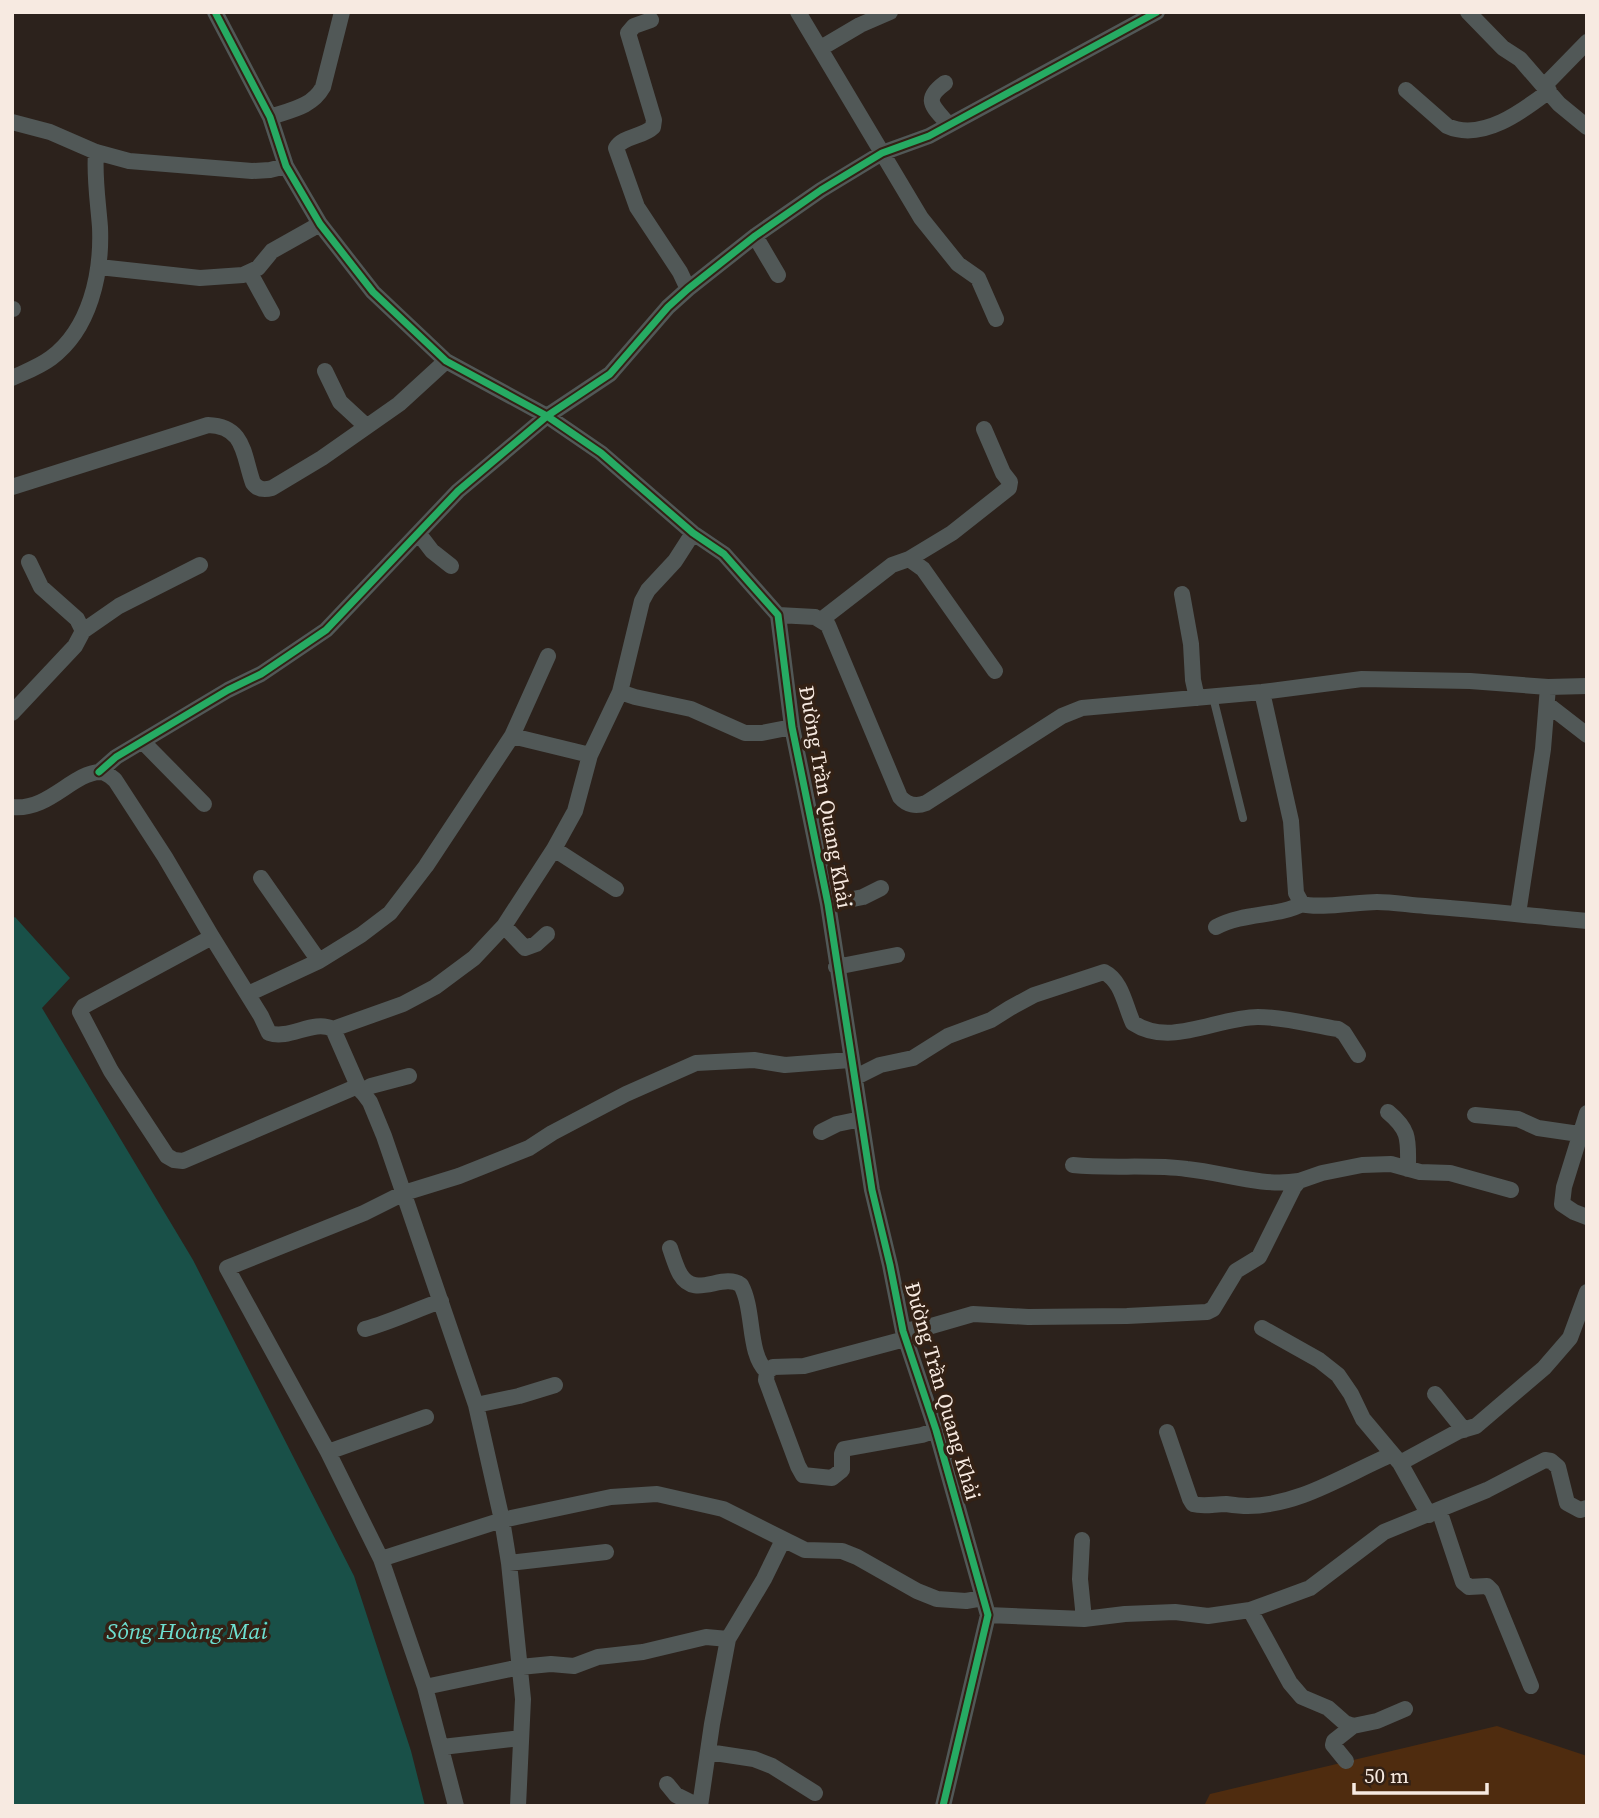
<svg xmlns="http://www.w3.org/2000/svg" width="1599" height="1818" font-family="'Source Serif 4',serif">
<style>
.green{fill:#4f2c0f}
.water{fill:#195048}
.lines{fill:none;stroke-linecap:round;stroke-linejoin:round}
.lane{stroke:#515857;stroke-width:8}
.street{stroke:#515857;stroke-width:16}
.cycleway-casing{stroke:#332115;stroke-width:11}
.cycleway{stroke:#26ab63;stroke-width:7}
.labels{text-anchor:middle;dominant-baseline:central;stroke-width:7;stroke-linejoin:round;paint-order:stroke}
.street-label{font-size:21px;fill:#f7eae1;stroke:#332115}
.water-label{font-size:23px;font-style:italic;fill:#6ddfd0;stroke:#332115}
</style>
<rect width="100%" height="100%" fill="#2c221c"/>
<path class="green" d="M1497,1726L1587,1756V1806H1204L1210,1794Z"/>
<path class="water" d="M15,917L70,978L42,1008L193,1260L354,1576L411,1751L425,1806H12V919Z"/>
<g class="lines">
<path class="lane" d="M1213,697L1243,818"/>
<path class="street" d="M215,12L270,117L286,166L320,224L373,292L446,361L547,416L601,453L693,533L724,554L778,615L792,727L828,904L872,1190L890,1265L903,1331L936,1430L988,1615L943,1806
M798,12L921,218L958,264L978,278L996,319
M1468,12L1503,48L1520,59L1559,104L1587,127
M651,20L634,26L628,33L654,120L653,127C643,137 623,136 616,148L637,207L680,272L688,289
M821,48L860,25L890,12
M945,83C922,100 933,106 948,124
M1544,86L1587,42
M1406,90L1447,126C1482,142 1523,111 1549,91
M270,117C291,110 312,107 323,87L342,12
M12,122L50,132L96,152L129,161L252,171L270,170L286,166
M755,236L778,275
M99,267L200,278L243,275L258,268L272,251L320,224
M250,273L272,313
M12,309H13
M325,371L340,402L366,426
M12,378C25,372 39,367 51,358C90,329 102,274 100,227C98,201 94,177 96,152
M12,487L208,425C245,426 243,455 253,483C258,490 264,490 272,488L322,458L399,404L446,361
M419,534L432,551L451,566
M909,559L952,533L1009,488L1010,482L1003,473L984,429
M1182,594L1191,644L1193,680L1197,698
M778,615L815,617L828,625L900,797C907,805 916,807 926,803L1062,716L1082,708L1262,692L1362,679L1470,681L1548,687L1587,686
M821,620L892,565L909,559L923,569L995,671
M83,631L119,606L200,565
M620,692L635,697L691,709L745,733H762L792,727
M1262,692L1291,821L1296,893L1302,904C1318,909 1357,902 1377,902C1393,902 1409,905 1425,906C1479,910 1533,916 1587,921
M1547,704L1587,735
M12,713L75,646L83,631L77,619L41,587L29,562
M512,736L548,656
M143,742L204,804
M99,772L116,757L228,690L261,674L326,630L458,491L547,416L610,374L668,307L688,289L755,236L821,190L882,153L929,136L1157,12
M12,807C49,811 72,773 100,772C106,772 110,776 115,780L165,857L212,937L261,1016L269,1033C290,1040 313,1019 333,1029L358,1086L370,1102L384,1136L476,1405L502,1520L509,1563L523,1699L518,1806
M554,849L616,889
M261,878L319,961
M828,904L863,897L881,888
M1518,914L1543,749L1548,687
M504,926L525,948L536,944L547,934
M1216,927C1244,912 1278,917 1302,904
M212,937L84,1006L80,1012L111,1071L167,1156L174,1160L183,1161L358,1086
M836,967L897,955
M248,994L319,961L361,935L390,913L426,866L512,736L590,755
M333,1029L403,1004L435,987L474,958L504,926L554,849L575,811L590,755L620,692L642,601L648,590L675,561L693,533
M856,1077L880,1065L913,1058L948,1036L991,1020L1010,1008L1034,995L1104,972C1122,981 1125,1006 1133,1023C1171,1048 1217,1017 1258,1017C1285,1017 1312,1025 1338,1029L1344,1033L1358,1055
M362,1092L371,1086L409,1076
M1388,1112C1411,1131 1408,1141 1408,1169
M1587,1113L1564,1187L1562,1204L1574,1212L1587,1217
M1475,1115L1518,1119L1538,1128L1579,1134
M821,1132L837,1124L861,1119
M1073,1165C1111,1169 1149,1164 1187,1169C1226,1173 1260,1187 1299,1181
M670,1248C673,1257 676,1267 680,1274C695,1300 722,1272 741,1285C755,1311 747,1353 767,1372
M1262,1328L1319,1360L1338,1375L1351,1394L1363,1419L1400,1463L1429,1515
M365,1329C391,1322 415,1310 441,1301
M903,1331L928,1327L973,1314L1028,1317L1127,1316L1207,1312L1213,1309L1236,1271L1259,1257L1294,1187L1299,1181L1322,1173L1362,1165L1391,1164L1420,1172L1450,1173L1511,1190
M905,1339L804,1366L773,1367L767,1372L766,1380L798,1466L803,1475L832,1478L842,1470V1454L844,1449L922,1435L936,1430
M1435,1394L1464,1430
M476,1405L519,1396L555,1385
M1167,1432L1190,1499L1193,1504C1204,1507 1214,1504 1226,1504C1233,1505 1240,1506 1248,1506C1299,1505 1341,1477 1386,1457L1390,1453
M328,1452L426,1417
M1400,1463L1459,1431L1476,1426L1544,1368L1570,1338L1587,1292
M1439,1510L1463,1582L1469,1587L1487,1586L1492,1591L1531,1686
M1082,1540L1080,1579L1084,1619
M381,1559L502,1520L611,1497L657,1494L723,1509L805,1550L842,1551L857,1557L917,1591L937,1599L966,1601L983,1598
M509,1563L606,1552
M1250,1610L1290,1683L1302,1697L1328,1708L1345,1723L1353,1726L1377,1721L1405,1709
M988,1615L1084,1619L1125,1614L1175,1612L1208,1616L1250,1610L1310,1588L1384,1532L1487,1490L1545,1460L1551,1461L1558,1467L1567,1503L1580,1510L1587,1508
M425,1687L520,1667L551,1664L574,1666L598,1657L643,1652L706,1637L728,1639
M442,1747L521,1738
M708,1752L754,1759L772,1766L815,1793
M1346,1761L1333,1745L1334,1741L1353,1726
M667,1784L676,1795L698,1806
M456,1806L425,1687L381,1559L328,1452L227,1268L364,1213L404,1193L459,1176L529,1148L552,1133L626,1094L696,1063L754,1060L785,1065L850,1060
M700,1806L712,1724L728,1639L764,1579L783,1540"/>
<defs>
<path id="cycleway" d="M215,12L270,117L286,166L320,224L373,292L446,361L547,416L601,453L693,533L724,554L778,615L792,727L828,904L872,1190L890,1265L903,1331L936,1430L988,1615L943,1806
M99,772L116,757L228,690L261,674L326,630L458,491L547,416L610,374L668,307L688,289L755,236L821,190L882,153L929,136L1157,12"/>
</defs>
<use href="#cycleway" class="cycleway-casing"/>
<use href="#cycleway" class="cycleway"/>
</g>
<g class="labels">
<g class="street-label">
<text transform="translate(826 797) rotate(80)">Đường Trần Quang Khải</text>
<text transform="translate(943 1391) rotate(74)">Đường Trần Quang Khải</text>
</g>
<g class="water-label">
<text x="187" y="1631">Sông Hoàng Mai</text>
</g>
</g>
<rect width="1599" height="1818" fill="none" stroke="#f7eae1" stroke-width="28"/>
<path d="M1354 1783v10h133v-10" fill="none" stroke="#f7eae1" stroke-width="3.5"/>
<text x="1364" y="1783" font-size="21" fill="#f7eae1" stroke="#332115" stroke-width="5" paint-order="stroke">50 m</text>
</svg>
